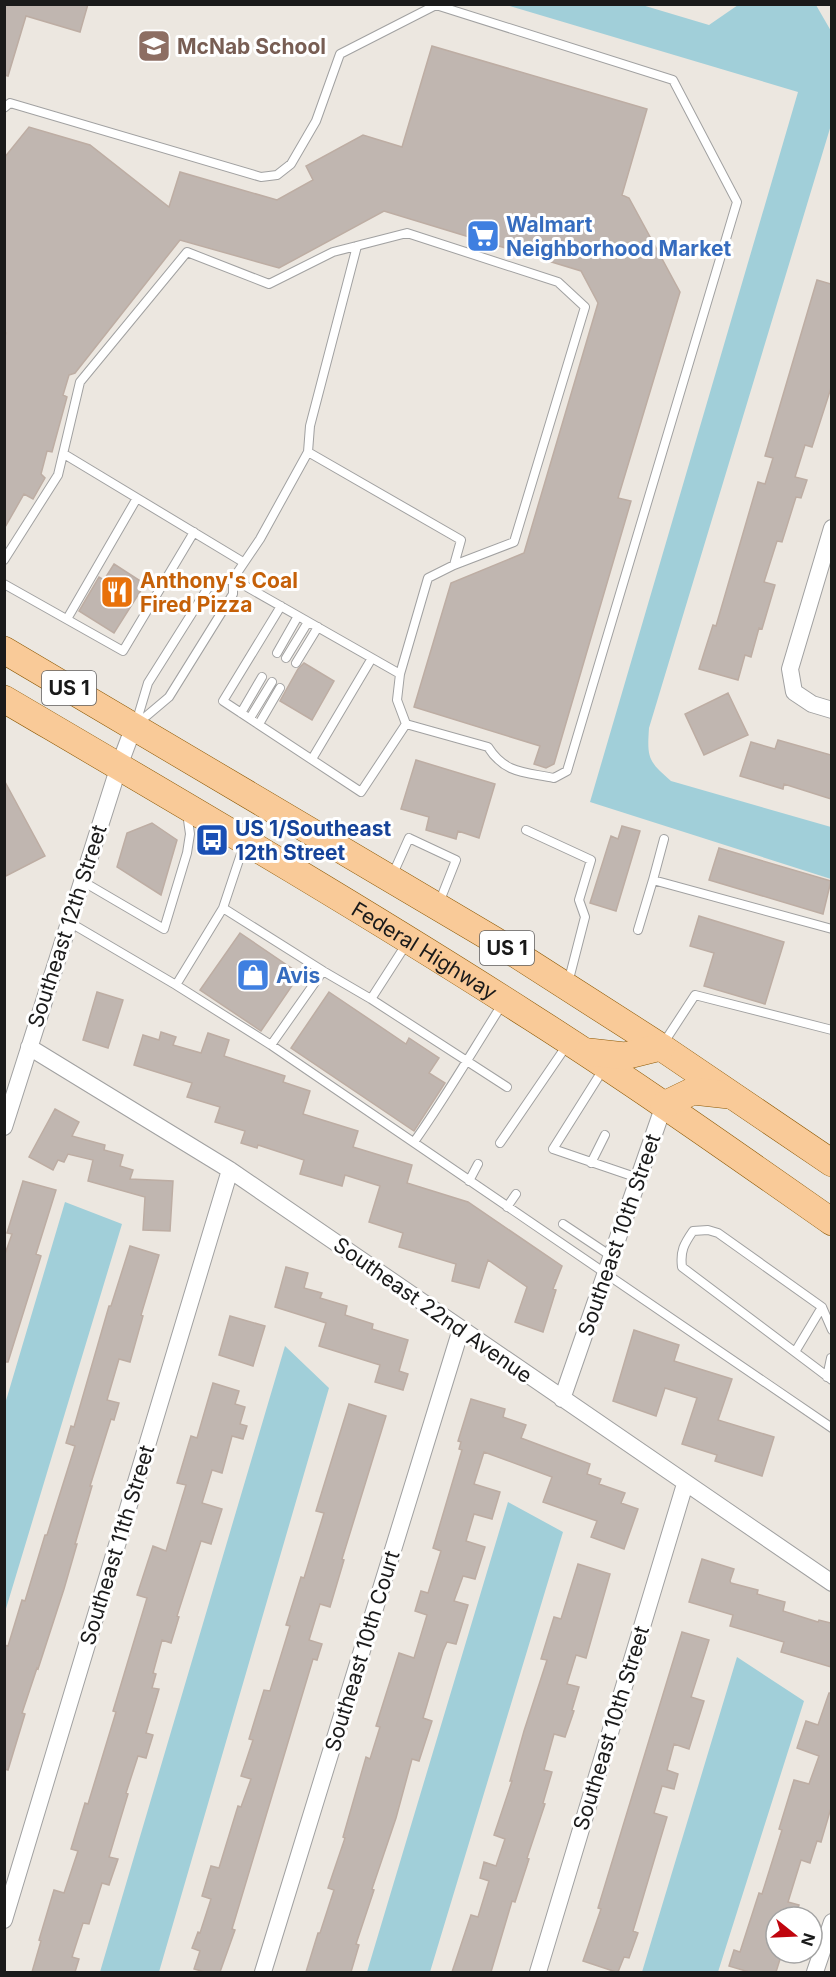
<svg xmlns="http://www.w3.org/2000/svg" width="836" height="1977" font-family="Inter,sans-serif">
  <rect width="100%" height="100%" fill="#ece7e0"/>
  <path fill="#a1cfd9" d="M506,5H642L709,25L738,5H816L831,31V125L649,728C647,758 648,761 671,781L831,827V879L590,802L798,92Z
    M65,1202L122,1224L5,1612V1404Z
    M285,1346L329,1388L159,1972H100Z
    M508,1502L563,1532L430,1972H367Z
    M737,1657L804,1701L718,1972H642Z"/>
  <path fill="#c0b6b0" stroke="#bdada3" stroke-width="1.5" d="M4,4H88L80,32L26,16L8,76L4,75Z
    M432,46L647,109L622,195L629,198L680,292L618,498L631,501L554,764L546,768L534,764L540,746L414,707L451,583L524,553L598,303L581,271L384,211L279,268L180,240L75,373L69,375L63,395L67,397L52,452L47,451L41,474L45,478L33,499L24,494L4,529V340L6,333L4,332V158L29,127L90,145L169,207L180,172L277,200L313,180L306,166L363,135L402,147Z
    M817,280L831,284V388L812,447L805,445L795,477L807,480L801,498L796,497L782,542L777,541L764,582L775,585L762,629L759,628L751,657L745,655L738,680L699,669L713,625L716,626L758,482L765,484L773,458L765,456Z
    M114,564L145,584L114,633L79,611L99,577L104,580Z
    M304,663L334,681L312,720L280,701L298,669Z
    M728,693L748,735L704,755L685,714Z
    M778,740L831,755V799L784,784L783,789L740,776L751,742L775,749Z
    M416,760L495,784L479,838L458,831L456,839L426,830L429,817L401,809Z
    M4,780L45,856L4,877Z
    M152,823L177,840L161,895L117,867L127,833Z
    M622,826L640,831L616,911L590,903L611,836L618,839Z
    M719,848L831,881L823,914L709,880Z
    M699,916L784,942L765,1004L704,986L714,953L690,946Z
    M240,933L300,974L261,1031L200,990Z
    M97,992L123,1000L108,1048L83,1040Z
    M329,992L406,1044L409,1038L439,1058L429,1073L445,1083L414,1131L291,1048Z
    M161,1032L176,1037L173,1045L201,1053L208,1033L229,1040L224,1056L285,1076L283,1082L310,1091L303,1114L358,1131L353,1147L412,1165L407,1183L468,1202L562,1266L553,1289L556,1290L543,1332L515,1322L527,1287L488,1260L479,1288L452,1281L456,1264L399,1247L403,1233L369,1222L380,1186L345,1175L342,1186L300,1174L304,1160L258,1145L257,1148L241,1143L245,1131L215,1122L220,1107L187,1097L192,1083L134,1065L143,1035L159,1040Z
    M55,1109L79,1122L72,1136L105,1145L104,1150L123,1155L120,1166L133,1170L130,1179L173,1181L170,1231L143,1230L145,1197L88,1181L93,1160L68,1154L64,1162L58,1160L53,1170L29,1157Z
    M23,1181L56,1190L36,1254L41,1256L8,1362H4V1257L12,1234L7,1233Z
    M130,1246L159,1255L141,1315L143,1316L130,1362L119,1359L107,1400L119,1403L114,1420L111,1419L90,1486H92L75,1544H77L64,1589L38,1669L37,1668L22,1713L25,1714L8,1770L4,1769V1645L8,1646L22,1600L25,1601L45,1535H47L75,1446L66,1443L71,1426L74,1427L109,1306H111Z
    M286,1267L308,1273L304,1288L322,1293L320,1298L347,1306L345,1315L373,1324L372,1329L408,1340L399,1371L408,1374L403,1390L375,1382L380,1365L319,1346L326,1323L275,1307Z
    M230,1316L265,1326L253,1366L219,1355Z
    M634,1330L679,1345L674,1361L732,1379L718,1420L774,1437L762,1476L715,1461L717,1455L682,1444L697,1398L665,1388L656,1416L613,1401Z
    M213,1383L239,1391L235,1404L245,1407L240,1424L247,1426L243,1439L232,1436L222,1473L212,1470L202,1503L222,1509L211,1544L201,1541L177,1616L179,1617L171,1643L162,1640L153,1673L156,1674L152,1688L159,1689L146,1733L153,1735L146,1758L138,1756L126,1793L128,1794L109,1857L118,1859L109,1885L102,1883L89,1924L83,1923L72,1957L79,1959L75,1972H32L41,1941L39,1940L54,1890L64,1893L78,1851L71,1849L85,1803L88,1804L116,1712L113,1711L147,1598L137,1595L153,1546L166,1551L186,1485L177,1483L191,1436L197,1438Z
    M471,1399L505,1409L503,1417L526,1425L521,1438L590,1464L587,1474L601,1479L599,1484L625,1493L621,1503L638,1509L624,1549L591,1537L597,1521L543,1502L552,1477L484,1452L474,1484L500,1492L492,1519L474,1514L466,1541L485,1547L475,1579L463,1576L454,1601L468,1605L456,1644L447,1642L443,1651L423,1718L432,1721L419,1761L412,1759L396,1818L372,1889L374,1890L356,1944L359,1945L351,1972H306L318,1933H320L334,1890L328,1888L345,1838L343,1837L366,1757L370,1759L380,1727L376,1726L399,1653L414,1658L427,1615L415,1611L421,1591L428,1593L441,1551L433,1548L462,1450L459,1449L461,1442L458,1441Z
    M349,1404L386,1416L342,1559L344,1560L330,1607L320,1604L309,1640L322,1644L317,1660L313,1659L232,1929L235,1930L220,1972H205L194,1969L200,1951L192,1948L198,1932L200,1933L211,1899L202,1896L211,1866L219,1868L238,1806L241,1807L251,1779L241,1776L253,1740L249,1739L264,1690L270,1691L290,1626L286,1625L301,1577L304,1578L324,1513L316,1511Z
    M702,1559L734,1569L730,1581L731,1583L758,1590L757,1594L785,1602L783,1611L818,1622L819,1620L831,1623V1667L781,1652L784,1642L730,1626L733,1615L689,1602Z
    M578,1564L610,1574L586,1658L576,1655L567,1684L579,1687L572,1710L574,1711L565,1737L554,1734L544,1770L552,1772L543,1803L545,1804L527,1858L529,1859L515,1902L512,1901L491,1972H452L471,1915L478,1917L489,1881L480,1878L484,1862L496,1866L505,1839L494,1835L512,1781H510L524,1731L547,1660L541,1659L554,1617L561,1619Z
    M682,1632L709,1640L691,1697L704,1701L689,1749L674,1744L667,1770L678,1774L674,1789L662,1786L654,1813L667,1817L633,1931L638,1933L629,1958L624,1957L618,1972H616L583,1961L601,1909L598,1908Z
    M829,1693H831V1808L821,1842L817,1841L810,1863L801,1860L788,1902L799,1905L795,1917H776V1953H782L776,1972H749L729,1966L734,1950L740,1952L759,1893L762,1894L782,1830L779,1829L794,1780L809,1784L819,1756L797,1748L806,1721L818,1725Z"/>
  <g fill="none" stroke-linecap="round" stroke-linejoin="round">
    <defs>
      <path id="service" d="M4,108L10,103L261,177L277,175L291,164L316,121L340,54L436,5L673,80L737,202L567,771L554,778C525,772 505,774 488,747L406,724L397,700L400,674L428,578L454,565L514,542L585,307L558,282L407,233L333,252L269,284L187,252L80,382L58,475L4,560
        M308,452L310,426L357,246
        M64,454L243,562
        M4,584L123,651L194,532
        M281,606L223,701L361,792L406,724
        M67,619L137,498
        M277,653L298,616
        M286,658L308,622
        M296,663L318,627
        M241,713L262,677
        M250,718L272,682
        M136,723L148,683L211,583L233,579L400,674
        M137,724L169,697L233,594V579L260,539L308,452L461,540L454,565
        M259,724L280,688
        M312,759L372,658
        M526,830L591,860L579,900L585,917L568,983
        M392,876L409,838L456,860L439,903
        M653,880L664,839
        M82,881L164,929L187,853L190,834L187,813
        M223,908L323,971L271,1045
        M69,922L176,985L271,1045L832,1428
        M638,930L653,880L832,929
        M323,971L371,999L507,1087
        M176,985L223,908L244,845
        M371,999L407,943
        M663,1044L695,995L832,1030
        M604,1068L553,1149L638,1178
        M414,1142C446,1097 473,1050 503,1003
        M500,1143L567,1045
        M591,1163L605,1135
        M469,1181L478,1164
        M507,1207L516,1194
        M563,1224L611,1256
        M832,1330L822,1307L718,1233L708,1230L693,1231C684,1244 680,1251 682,1267L832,1380
        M795,1352L822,1307
        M827,1377L831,1358"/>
      <path id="minor" d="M832,528L790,669L794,692L812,704L832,710
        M29,1047L230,1170L832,1583
        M4,1127L119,766L134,726
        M562,1399L664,1105
        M4,1920L230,1170
        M263,1972L461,1329
        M538,1972L685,1484
        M815,1972L832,1922"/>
      <g id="primary">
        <path d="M4,650L494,940L661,1047L832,1163"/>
        <path id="s1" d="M4,699C181,803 358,906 531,1017C633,1082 732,1152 832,1222"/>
        <path d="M589,1052L625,1056L661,1047"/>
        <path d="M664,1105L693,1091L729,1095"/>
      </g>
    </defs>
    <use href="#service" stroke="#a1a1a1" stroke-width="10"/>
    <use href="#minor" stroke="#a1a1a1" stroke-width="18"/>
    <use href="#primary" stroke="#8d5904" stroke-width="28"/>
    <use href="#service" stroke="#fff" stroke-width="8"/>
    <use href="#minor" stroke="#fff" stroke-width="16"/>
    <use href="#primary" stroke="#f9ca98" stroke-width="27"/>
  </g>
  <defs>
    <symbol id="school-square" viewBox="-11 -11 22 22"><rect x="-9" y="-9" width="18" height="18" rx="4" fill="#8d6e63" stroke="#fff"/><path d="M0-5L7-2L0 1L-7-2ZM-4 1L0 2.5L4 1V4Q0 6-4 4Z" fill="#fff"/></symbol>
    <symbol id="supermarket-square" viewBox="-11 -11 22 22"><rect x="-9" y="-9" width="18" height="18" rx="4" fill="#3f7fe0" stroke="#fff"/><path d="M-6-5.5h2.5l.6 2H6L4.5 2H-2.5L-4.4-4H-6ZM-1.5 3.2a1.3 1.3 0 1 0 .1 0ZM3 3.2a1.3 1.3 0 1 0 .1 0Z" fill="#fff"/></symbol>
    <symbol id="restaurant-square" viewBox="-11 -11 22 22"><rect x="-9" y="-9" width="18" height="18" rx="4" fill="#e8710a" stroke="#fff"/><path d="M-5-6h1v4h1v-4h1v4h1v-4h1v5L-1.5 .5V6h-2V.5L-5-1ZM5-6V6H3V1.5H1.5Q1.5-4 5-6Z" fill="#fff"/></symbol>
    <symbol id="bus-square" viewBox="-11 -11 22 22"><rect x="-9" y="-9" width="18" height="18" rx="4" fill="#1a4fb4" stroke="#fff"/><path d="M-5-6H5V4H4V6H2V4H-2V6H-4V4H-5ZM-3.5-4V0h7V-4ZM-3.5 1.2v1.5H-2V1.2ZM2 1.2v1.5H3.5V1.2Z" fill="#fff"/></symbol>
    <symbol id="shop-square" viewBox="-11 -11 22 22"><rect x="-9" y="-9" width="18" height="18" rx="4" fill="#3f7fe0" stroke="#fff"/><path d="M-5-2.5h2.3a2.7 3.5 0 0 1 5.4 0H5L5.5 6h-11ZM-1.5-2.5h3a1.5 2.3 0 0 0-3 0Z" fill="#fff"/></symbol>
  </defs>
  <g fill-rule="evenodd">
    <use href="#school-square" x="135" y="27" width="38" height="38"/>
    <use href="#supermarket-square" x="464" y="217" width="38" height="38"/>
    <use href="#restaurant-square" x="98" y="573" width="38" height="38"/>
    <use href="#bus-square" x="193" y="821" width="38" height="38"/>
    <use href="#shop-square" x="234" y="956" width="38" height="38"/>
  </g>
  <g text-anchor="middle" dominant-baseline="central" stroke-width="6" stroke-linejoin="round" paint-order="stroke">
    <g fill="#fff" stroke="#5f5f5f" stroke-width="1.5">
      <rect x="42" y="671" width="54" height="34" rx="4.5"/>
      <rect x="480" y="931" width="54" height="34" rx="4.5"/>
    </g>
    <g font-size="20" font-weight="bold" fill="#1a1a1a">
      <text x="69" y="688">US 1</text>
      <text x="507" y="948">US 1</text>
    </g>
    <g font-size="21" font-weight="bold" fill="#785e54" stroke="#fff" text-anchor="start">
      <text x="177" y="46">McNab School</text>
    </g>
    <g font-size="21" font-weight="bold" fill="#366cbe" stroke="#fff" text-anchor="start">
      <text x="506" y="224">Walmart<tspan x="506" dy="24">Neighborhood Market</tspan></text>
      <text x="276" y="975">Avis</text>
    </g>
    <g font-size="21" font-weight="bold" fill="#c56008" stroke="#fff" text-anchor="start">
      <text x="140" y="580">Anthony's Coal<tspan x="140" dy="24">Fired Pizza</tspan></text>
    </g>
    <g font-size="21" font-weight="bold" fill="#164399" stroke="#fff" text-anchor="start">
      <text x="235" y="828">US 1/Southeast<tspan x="235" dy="24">12th Street</tspan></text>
    </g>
    <g font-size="21" fill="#1a1a1a" stroke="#fff">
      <text transform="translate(67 926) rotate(-72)">Southeast 12th Street</text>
      <text stroke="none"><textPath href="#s1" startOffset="490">Federal Highway</textPath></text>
      <text transform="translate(619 1235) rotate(-71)">Southeast 10th Street</text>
      <text transform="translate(433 1310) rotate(35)">Southeast 22nd Avenue</text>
      <text transform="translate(117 1545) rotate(-73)">Southeast 11th Street</text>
      <text transform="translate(362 1651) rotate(-73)">Southeast 10th Court</text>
      <text transform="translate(611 1728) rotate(-73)">Southeast 10th Street</text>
    </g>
  </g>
  <rect width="836" height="1977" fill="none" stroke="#1a1a1a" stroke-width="12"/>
  <g transform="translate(794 1935) rotate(108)"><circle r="28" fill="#ffffff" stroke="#a3a3a3" stroke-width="1.5"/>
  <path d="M0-4.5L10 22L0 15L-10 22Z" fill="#c0050e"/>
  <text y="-9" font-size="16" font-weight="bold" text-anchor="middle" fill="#1a1a1a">N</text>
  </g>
</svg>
